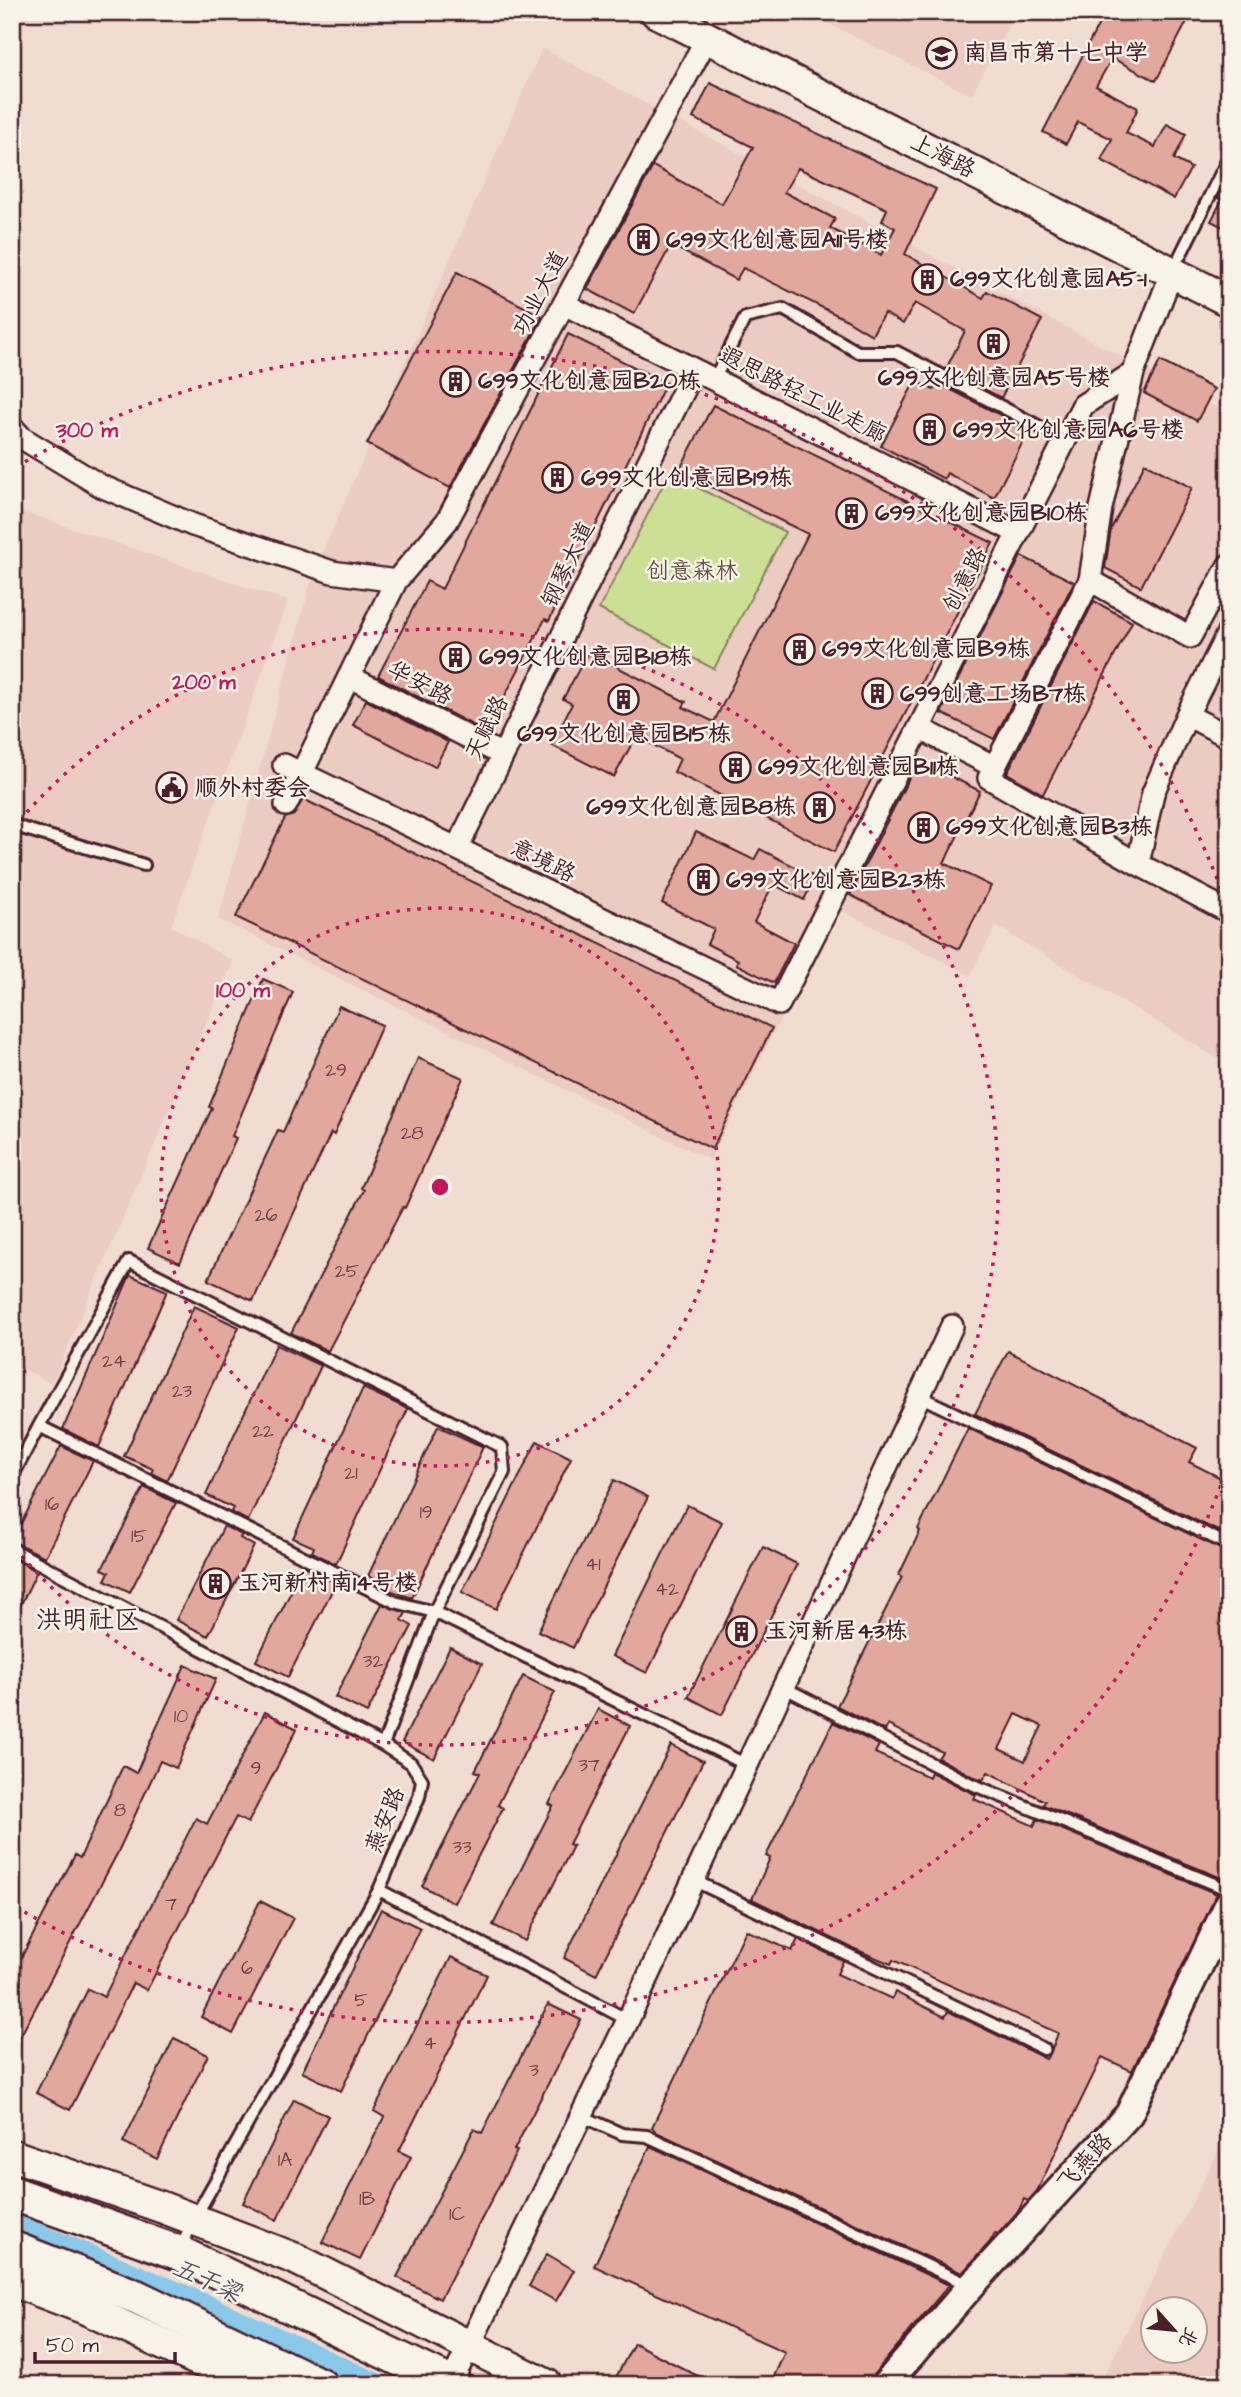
<svg xmlns="http://www.w3.org/2000/svg" width="1241" height="2397" font-family="'Architects Daughter','LXGW WenKai TC',sans-serif">
  <rect width="100%" height="100%" fill="#f1dcd2"/>
  <filter id="ink" filterUnits="userSpaceOnUse"><feTurbulence type="fractalNoise" baseFrequency=".0143" numOctaves="2"/><feDisplacementMap in="SourceGraphic" scale="14" xChannelSelector="R" yChannelSelector="G"/><feConvolveMatrix kernelMatrix="1 2 1 2 8 2 1 2 1" color-interpolation-filters="sRGB"/></filter>
  <g filter="url(#ink)">
    <path fill="#ecccc2" fill-rule="evenodd" d="M805,12H1016L971,95Z
      M542,48L1229,414V1065L996,926L970,975L836,908L710,1160L218,919L313,574Z
      M12,508L288,601L171,926L233,961L52,1384L12,1363Z
      M1229,2130V2385H1099ZM1154,2310H1196V2352H1154Z"/>
    <path fill="#cbe095" stroke="#8a8060" stroke-width="2" d="M669,473L785,532L714,669L599,609Z"/>
    <g fill="none" stroke-linecap="round" stroke-linejoin="round">
      <path stroke="#89c8e9" stroke-width="19" d="M12,2222L182,2293L382,2385"/>
    </g>
    <path fill="#e2a89d" stroke="#4a1f2b" stroke-width="2" fill-rule="evenodd" d="M1105,12H1192L1156,81L1112,58L1096,86L1138,108L1126,133L1155,147L1167,124L1186,134L1174,159L1191,168L1174,199L1101,160L1112,139L1078,122L1066,144L1043,132Z
      M710,83L936,189L905,254L983,298L987,291L1042,320L1001,398L946,369L965,331L915,303L903,324L884,313L872,335L847,320L743,268L736,280L671,245L634,314L587,289L653,166L722,204L753,147L693,118ZM798,168L887,209L882,221L895,228L881,255L830,228L835,219L784,192Z
      M1229,175V230L1211,221L1222,200L1218,198Z
      M457,272L542,316L450,488L367,444Z
      M568,334L666,383L549,621L545,619L486,732L378,676L427,581L442,589Z
      M1160,361L1214,389L1197,421L1144,393Z
      M915,381L934,390L938,383L1029,430L994,498L947,473L944,479L881,446Z
      M713,405L993,543L834,852L674,772L680,759L636,736L614,777L551,745L572,704L563,699L588,652L686,702L683,707L714,722L808,534L679,471Z
      M1145,463L1192,488L1141,587L1105,568L1111,529Z
      M1021,556L1074,582L994,739L941,713Z
      M1094,601L1132,622L1043,794L1007,773Z
      M366,700L448,742L435,767L353,725Z
      M918,760L980,791L944,863L991,886L959,949L850,895Z
      M303,799L772,1028L712,1149L236,917L285,818L294,815Z
      M696,832L754,860L760,849L815,877L804,900L773,884L754,922L794,943L774,983L736,964L738,960L707,944L714,929L662,903Z
      M263,979L293,992L232,1136L236,1138L180,1263L148,1248L212,1108L209,1107Z
      M339,1006L382,1025L334,1135L331,1133L253,1301L208,1280L278,1130L283,1132Z
      M418,1058L463,1078L405,1208L403,1207L328,1351L291,1333L364,1190L361,1188Z
      M130,1275L167,1291L99,1447L63,1429Z
      M194,1306L239,1327L167,1481L151,1473L153,1469L124,1456Z
      M276,1345L321,1366L248,1521L231,1512L233,1508L206,1495Z
      M1008,1351L1197,1448L1189,1462L1229,1482V1513L1220,1532L975,1414Z
      M363,1388L408,1409L336,1564L312,1552L314,1547L293,1538Z
      M438,1426L483,1447L412,1598L389,1590L391,1587L368,1576Z
      M968,1428L1229,1553V1868L1224,1879L1043,1805L1045,1801L988,1772L983,1780L972,1776L938,1758L942,1752L888,1725L885,1731L837,1706L902,1577L899,1575L920,1531L918,1529ZM1016,1714L1042,1726L1025,1761L999,1749Z
      M537,1441L571,1458L496,1609L462,1592Z
      M61,1446L93,1461L45,1557L12,1541Z
      M614,1480L648,1497L573,1648L538,1631Z
      M144,1487L176,1503L130,1592L105,1580L109,1572L102,1569Z
      M687,1505L722,1522L647,1673L612,1656Z
      M224,1526L242,1535L240,1538L254,1546L208,1636L176,1620Z
      M763,1547L797,1564L722,1715L688,1697Z
      M12,1558L37,1571L12,1623Z
      M304,1566L336,1583L288,1677L256,1661Z
      M382,1604L406,1613L402,1620L412,1626L367,1713L335,1697Z
      M450,1647L482,1664L434,1759L402,1742Z
      M185,1665L216,1679L176,1768L160,1761L117,1854L12,2052V1975L75,1855L80,1858L123,1766L136,1773Z
      M523,1676L555,1692L498,1805L503,1808L454,1903L422,1886L480,1773L475,1771Z
      M598,1709L630,1726L569,1844L573,1846L525,1941L493,1925L553,1806L549,1804Z
      M265,1712L297,1729L248,1823L236,1817L147,1990L133,1983L70,2110L36,2093L88,1989L104,1997L196,1818L207,1824Z
      M833,1722L879,1745L875,1753L929,1777L931,1772L976,1795L974,1799L1034,1826L1037,1819L1217,1894L1132,2071L1102,2057L1037,2191L1028,2201L1024,2199L1019,2210L998,2234L995,2233L990,2242L962,2273L656,2132L652,2127L746,1930L792,1951L798,1939L843,1961L837,1974L892,1999L895,1992L945,2017L948,2011L1046,2059L1051,2052L1058,2033L893,1960L891,1964L850,1947L752,1899L770,1858L766,1856Z
      M671,1745L703,1761L596,1975L564,1958Z
      M260,1901L293,1918L233,2034L201,2017Z
      M381,1909L420,1928L341,2091L302,2072Z
      M451,1957L487,1975L399,2151L411,2157L360,2260L322,2242L384,2117L374,2111Z
      M548,2004L581,2020L514,2150L517,2151L440,2299L397,2277L474,2129L482,2133Z
      M174,2038L208,2055L157,2159L123,2142Z
      M294,2099L328,2116L277,2220L243,2203Z
      M650,2146L949,2285L873,2375L870,2385H826L815,2379L812,2385H770L785,2352L594,2266Z
      M547,2254L574,2270L556,2301L529,2286Z
      M634,2343L715,2385H626L615,2379Z"/>
    <g fill="none" stroke-linecap="round" stroke-linejoin="round">
      <defs>
        <path id="service" d="M1180,256L1229,157
          M714,380L745,318L783,309L858,352H897L1065,440
          M12,825L144,865
          M919,1396L1229,1545
          M39,1426L129,1261L502,1447L504,1472L434,1612L383,1745
          M12,1477L39,1426L395,1602L434,1612L747,1765
          M12,1549L383,1745L411,1763L422,1780L419,1797L379,1890L194,2219L180,2250
          M783,1687L969,1783L1229,1890
          M693,1880L1044,2049
          M379,1890L628,2020
          M582,2116L622,2134L647,2136L971,2286"/>
        <path id="minor" d="M564,304L1018,533
          M1133,373L1101,508L1090,580L989,778L1138,864L1229,912
          M12,427L22,438L101,486L193,525L332,572L396,581
          M1090,580L1190,637L1229,565
          M350,677L503,755
          M1187,715L1229,737
          M919,728L995,767
          M284,765L779,1004L1083,405L1133,373L1172,272
          M286,805L396,581L447,521L707,38
          M457,848L694,370
          M1138,864L1153,793L1187,715L1229,631
          M451,2383L628,2020L952,1326"/>
        <path id="tertiary" d="M885,2385L971,2286L1129,2114L1229,1903"/>
        <path id="secondary" d="M656,12L1229,301
          M12,2155L164,2208L296,2259L547,2385
          M12,2281L86,2309L252,2385"/>
        <path id="primary" d="M12,2193L179,2253L454,2385
          M12,2248L137,2297L320,2385"/>
      </defs>
      <use href="#service" stroke="#4a1f2b" stroke-width="16"/>
      <use href="#minor" stroke="#4a1f2b" stroke-width="26"/>
      <use href="#tertiary" stroke="#4a1f2b" stroke-width="32"/>
      <use href="#secondary" stroke="#4a1f2b" stroke-width="35"/>
      <use href="#primary" stroke="#4a1f2b" stroke-width="38"/>
      <use href="#service" stroke="#f7f3e8" stroke-width="10"/>
      <use href="#minor" stroke="#f7f3e8" stroke-width="21"/>
      <use href="#tertiary" stroke="#f7f3e8" stroke-width="26"/>
      <use href="#secondary" stroke="#f7f3e8" stroke-width="30"/>
      <use href="#primary" stroke="#f7f3e8" stroke-width="33"/>
    </g>
  </g>
  <g fill="none" stroke="#c2185b" stroke-width="3.5" stroke-dasharray="3.5 7">
    <circle cx="440" cy="1187" r="279"/>
    <path d="M13 828A558 558 0 1 1 13 1546"/>
    <path d="M1228 1466A836 836 0 0 1 16 1907M16 467A836 836 0 0 1 1228 908"/>
  </g>
  <defs>
    <symbol id="school-ring" viewBox="-11 -11 22 22"><circle r="9.5" fill="#f7f3e8" stroke="#4a1f2b" stroke-width="1.5"/><path d="M0-5L7-2L0 1L-7-2ZM-4 1L0 2.5L4 1V4Q0 6-4 4Z" fill="#4a1f2b"/></symbol>
    <symbol id="building-ring" viewBox="-11 -11 22 22"><circle r="9.5" fill="#f7f3e8" stroke="#4a1f2b" stroke-width="1.5"/><path d="M-4-6H4V6H1V3H-1V6H-4ZM-2.5-4.3h1.7v1.8h-1.7ZM.8-4.3h1.7v1.8H.8ZM-2.5-1h1.7V.8h-1.7ZM.8-1h1.7V.8H.8Z" fill="#4a1f2b"/></symbol>
    <symbol id="civic-ring" viewBox="-11 -11 22 22"><circle r="9.5" fill="#f7f3e8" stroke="#4a1f2b" stroke-width="1.5"/><path d="M-.6-6.5H3V-4.5H.6V-3L4-1V1h2V6H-6V1h2V-1L-.6-3ZM-1.2 2.5V6h2.4V2.5Z" fill="#4a1f2b"/></symbol>
  </defs>
  <g fill-rule="evenodd">
    <use href="#school-ring" x="924" y="36" width="35" height="35"/>
    <use href="#building-ring" x="626" y="222" width="35" height="35"/>
    <use href="#building-ring" x="910" y="262" width="35" height="35"/>
    <use href="#building-ring" x="976" y="326" width="35" height="35"/>
    <use href="#building-ring" x="438" y="364" width="35" height="35"/>
    <use href="#building-ring" x="912" y="412" width="35" height="35"/>
    <use href="#building-ring" x="540" y="460" width="35" height="35"/>
    <use href="#building-ring" x="834" y="496" width="35" height="35"/>
    <use href="#building-ring" x="782" y="632" width="35" height="35"/>
    <use href="#building-ring" x="438" y="640" width="35" height="35"/>
    <use href="#building-ring" x="860" y="676" width="35" height="35"/>
    <use href="#building-ring" x="606" y="682" width="35" height="35"/>
    <use href="#building-ring" x="718" y="750" width="35" height="35"/>
    <use href="#civic-ring" x="154" y="770" width="35" height="35"/>
    <use href="#building-ring" x="802" y="790" width="35" height="35"/>
    <use href="#building-ring" x="906" y="810" width="35" height="35"/>
    <use href="#building-ring" x="686" y="862" width="35" height="35"/>
    <use href="#building-ring" x="198" y="1566" width="35" height="35"/>
    <use href="#building-ring" x="724" y="1614" width="35" height="35"/>
  </g>
  <g text-anchor="middle" dominant-baseline="central" stroke-width="5" stroke-linejoin="round" paint-order="stroke">
    <g font-size="19" fill="#704148">
      <text x="336" y="1070">29</text>
      <text x="412" y="1133">28</text>
      <text x="266" y="1215">26</text>
      <text x="347" y="1271">25</text>
      <text x="114" y="1361">24</text>
      <text x="182" y="1391">23</text>
      <text x="263" y="1431">22</text>
      <text x="351" y="1473">21</text>
      <text x="52" y="1504">16</text>
      <text x="426" y="1512">19</text>
      <text x="139" y="1536">15</text>
      <text x="593" y="1564">41</text>
      <text x="667" y="1589">42</text>
      <text x="373" y="1661">32</text>
      <text x="181" y="1716">10</text>
      <text x="589" y="1765">37</text>
      <text x="256" y="1768">9</text>
      <text x="120" y="1810">8</text>
      <text x="462" y="1847">33</text>
      <text x="171" y="1904">7</text>
      <text x="247" y="1968">6</text>
      <text x="361" y="2000">5</text>
      <text x="430" y="2043">4</text>
      <text x="534" y="2070">3</text>
      <text x="285" y="2160">1A</text>
      <text x="367" y="2199">1B</text>
      <text x="457" y="2214">1C</text>
    </g>
    <g font-size="23" font-weight="bold" fill="#4a1f2b" stroke="#f7f3e8" text-anchor="start">
      <text x="964" y="53">南昌市第十七中学</text>
      <text x="666" y="240">699文化创意园A11号楼</text>
      <text x="950" y="279">699文化创意园A5-1</text>
      <text x="994" y="378" text-anchor="middle">699文化创意园A5号楼</text>
      <text x="478" y="381">699文化创意园B20栋</text>
      <text x="953" y="430">699文化创意园A6号楼</text>
      <text x="581" y="478">699文化创意园B19栋</text>
      <text x="875" y="513">699文化创意园B10栋</text>
      <text x="822" y="649">699文化创意园B9栋</text>
      <text x="479" y="657">699文化创意园B18栋</text>
      <text x="900" y="694">699创意工场B7栋</text>
      <text x="624" y="734" text-anchor="middle">699文化创意园B15栋</text>
      <text x="758" y="767">699文化创意园B11栋</text>
      <text x="195" y="788">顺外村委会</text>
      <text x="796" y="807" text-anchor="end">699文化创意园B8栋</text>
      <text x="946" y="827">699文化创意园B3栋</text>
      <text x="726" y="880">699文化创意园B23栋</text>
      <text x="238" y="1583">玉河新村南14号楼</text>
      <text x="765" y="1631">玉河新居43栋</text>
    </g>
    <g font-size="23" fill="#4a1f2b" stroke="#f7f3e8">
      <text transform="translate(943 156) rotate(27)">上海路</text>
      <text transform="translate(540 293) rotate(-62)">功业大道</text>
      <text transform="translate(803 395) rotate(27)">遐思路轻工业走廊</text>
      <text transform="translate(568 564) rotate(-64)">钢琴大道</text>
      <text transform="translate(965 580) rotate(-63)">创意路</text>
      <text transform="translate(420 683) rotate(27)">华安路</text>
      <text transform="translate(487 728) rotate(-64)">天赋路</text>
      <text transform="translate(543 861) rotate(26)">意境路</text>
      <text transform="translate(385 1820) rotate(-68)">燕安路</text>
      <text transform="translate(1085 2162) rotate(-48)">飞燕路</text>
    </g>
    <g font-size="23" fill="#6a4f46" stroke="#f7f3e8">
      <text x="692" y="571">创意森林</text>
    </g>
    <g font-size="24" font-style="italic" fill="#5d5264" stroke="#f7f3e8">
      <text transform="translate(207 2281) rotate(24)">五干梁</text>
    </g>
    <g font-size="26" fill="#4a1f2b" stroke="#f7f3e8">
      <text x="88" y="1620">洪明社区</text>
    </g>
  </g>
  <circle cx="440" cy="1187" r="10" fill="#c2185b" stroke="#f7f3e8" stroke-width="3.5"/>
  <g font-size="21" text-anchor="middle" font-weight="bold" fill="#c2185b" stroke="#f7f3e8" stroke-width="5" stroke-linejoin="round" paint-order="stroke">
    <text x="87" y="437">300 m</text>
    <text x="204" y="689">200 m</text>
    <text x="243" y="997">100 m</text>
  </g>
  <rect width="1241" height="2397" fill="none" stroke="#f7f3e8" stroke-width="42"/>
  <rect x="21" y="21" width="1199" height="2355" fill="none" stroke="#4a1f2b" stroke-width="2.5" filter="url(#ink)"/>
  <g transform="translate(1174 2330) rotate(117)"><circle r="33" fill="#f7f3e8" stroke="#b29e9c" stroke-width="2"/>
  <path d="M0-5L12 26L0 18L-12 26Z" fill="#4a1f2b"/>
  <text y="-10" font-size="19" font-weight="bold" text-anchor="middle" fill="#4a1f2b">北</text>
  </g>
  <path d="M35 2352v10h140v-10" fill="none" stroke="#4a1f2b" stroke-width="3.5"/>
  <text x="46" y="2352" font-size="21" fill="#4a1f2b" stroke="#f7f3e8" stroke-width="5" paint-order="stroke">50 m</text>
</svg>
